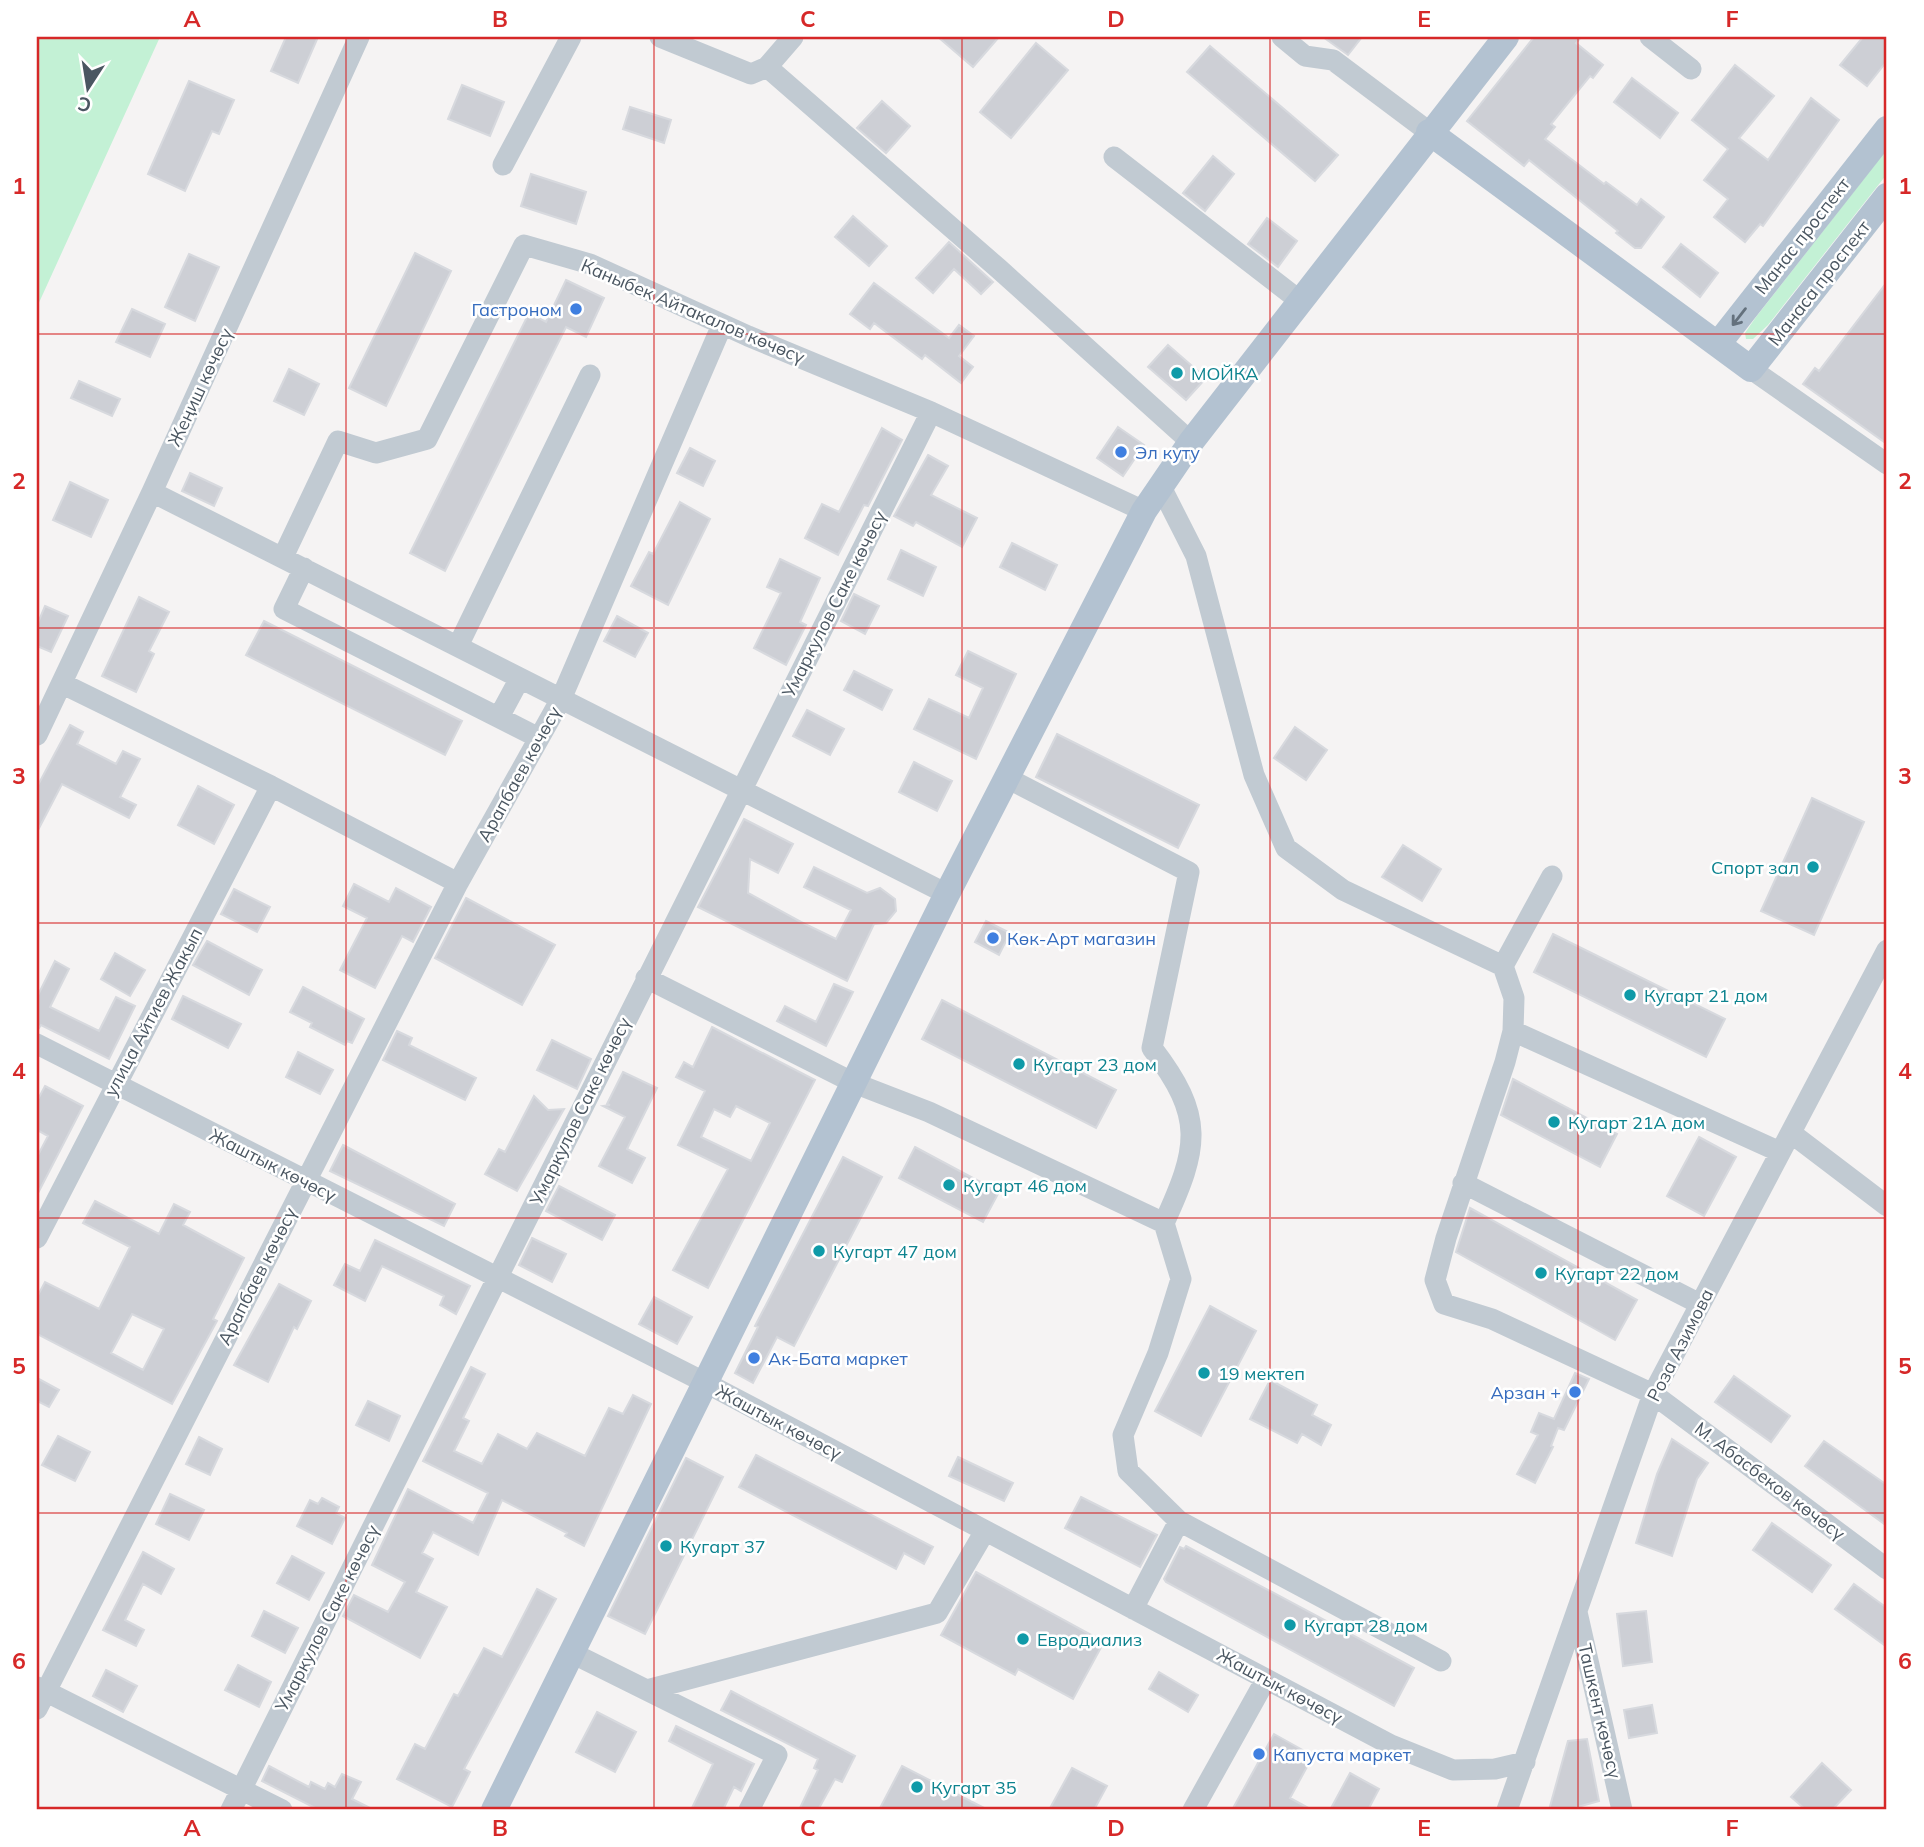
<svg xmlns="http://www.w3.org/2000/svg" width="1924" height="1847" font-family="Mulish,sans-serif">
  <rect width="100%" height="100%" fill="#f5f3f3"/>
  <path fill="#c3f1d5" d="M37,37H160L37,307Z
    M1887,149V174L1768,325L1753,339H1746L1745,333L1756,317Z"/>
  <path fill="#cdcfd5" stroke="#d7d9de" stroke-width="2" fill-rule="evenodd" d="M286,37H318L298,83L271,71Z
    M938,37H999L973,67Z
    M1323,37H1362L1348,55Z
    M1534,37H1581L1576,43L1603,65L1593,78L1590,76L1551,124L1555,127L1545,139L1604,184L1606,182L1637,205L1641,199L1664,217L1641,248H1635L1616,233L1618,231L1529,160L1524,166L1467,121Z
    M1863,37H1887V61L1867,86L1840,65Z
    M1036,43L1068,70L1011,138L980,112Z
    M1210,46L1338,155L1315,181L1187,72Z
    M1735,65L1774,96L1739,138L1768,160L1811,98L1839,120L1763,226L1760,224L1745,242L1714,217L1728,199L1704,180L1728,149L1692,120Z
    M1632,78L1678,113L1660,138L1614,102Z
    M189,81L234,100L219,134L212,131L185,191L148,174Z
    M462,85L504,102L490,136L448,119Z
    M882,101L910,126L886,153L857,128Z
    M630,107L671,120L664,143L623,129Z
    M1213,156L1234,174L1205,211L1183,193Z
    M531,174L586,192L576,224L521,206Z
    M853,216L887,246L869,266L835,237Z
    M1267,218L1297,241L1278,267L1248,244Z
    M949,242L993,282L981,294L954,269L933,293L916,278Z
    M1681,244L1718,273L1700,297L1663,267Z
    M415,253L451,271L386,406L349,388Z
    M189,254L219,267L195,321L165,307Z
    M566,280L604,298L586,337L566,327L445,571L410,553L529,313L546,322Z
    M1887,282V444L1803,384L1815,368L1819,371Z
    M874,283L949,338L959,325L974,336L959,356L973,367L961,383L925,355L922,359L874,323L870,329L850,314Z
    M132,309L165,324L150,357L116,342Z
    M1168,345L1206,378L1186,400L1148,367Z
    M289,369L319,384L304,415L274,401Z
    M79,381L120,399L112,416L71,398Z
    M1118,427L1144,445L1123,476L1097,458Z
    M882,428L902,440L868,506L864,505L838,555L805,538L822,504L839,512Z
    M690,448L715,461L703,486L677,473Z
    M928,455L948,466L931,495L977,518L962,547L916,522L913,526L894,516Z
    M190,473L222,488L214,506L182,491Z
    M70,482L108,500L91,537L53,520Z
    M680,502L710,519L668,605L631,586L649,552L653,554Z
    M1012,543L1057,565L1045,590L1000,567Z
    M901,550L936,567L923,596L888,579Z
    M780,559L820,578L800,622L806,625L786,665L754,648L781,593L767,587Z
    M854,594L879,606L865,634L841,621Z
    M139,597L169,612L149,651L154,654L136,692L102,676Z
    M45,606L68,616L51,652L37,646V625Z
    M617,616L648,633L635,657L604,641Z
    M264,621L462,721L445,755L246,655Z
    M968,651L1016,674L976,759L914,729L929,699L969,718L983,688L956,675Z
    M854,671L892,690L882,710L844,690Z
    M807,710L844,729L830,755L793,736Z
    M70,725L83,732L77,744L116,764L123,751L140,759L120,797L136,805L129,818L62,784L37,832V787Z
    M1295,727L1327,750L1306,780L1274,758Z
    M1057,734L1199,805L1178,848L1036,777Z
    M914,762L952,781L937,811L899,792Z
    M198,786L234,805L214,844L178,825Z
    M1812,798L1864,822L1814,935L1761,911Z
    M744,819L793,844L778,873L750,859L748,893L801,922L836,939L851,910L804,887L814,867L867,893L880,888L895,899L896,911L886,923L874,924L847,981L698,907Z
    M1403,845L1441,869L1422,901L1382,877Z
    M354,884L389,902L396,888L431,907L413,942L402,936L375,988L340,970L367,918L343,906Z
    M234,889L270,907L257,932L221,914Z
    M466,898L555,945L522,1005L435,958Z
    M986,921L1010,933L999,955L975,942Z
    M1553,934L1725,1019L1706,1057L1534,972Z
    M207,941L262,970L249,995L193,965Z
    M115,953L145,970L130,996L101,979Z
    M55,961L69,969L50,1007L99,1031L116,997L135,1006L109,1059L41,1025L37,1031V997Z
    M834,984L853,992L826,1046L777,1021L785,1006L816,1022Z
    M303,987L364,1019L352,1043L347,1041L345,1045L310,1027L312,1023L290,1012Z
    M183,996L241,1024L228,1048L172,1019Z
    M942,1000L1116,1090L1096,1128L922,1039Z
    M712,1027L815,1080L708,1288L673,1270L728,1169L678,1145L705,1091L676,1077L684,1062L693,1067ZM736,1106L770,1123L751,1161L701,1137L714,1109L730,1117Z
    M397,1031L412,1038L409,1045L476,1078L465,1100L383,1060Z
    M552,1040L591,1059L577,1089L537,1070Z
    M298,1052L333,1070L320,1094L286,1077Z
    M623,1072L657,1088L627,1149L645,1158L632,1183L599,1166L625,1117L603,1106L610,1105L607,1104Z
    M1513,1079L1617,1134L1600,1167L1501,1115Z
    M45,1086L83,1106L37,1195V1157L48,1136L37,1130V1101Z
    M534,1096L548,1110L564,1109L517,1191L485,1174L499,1149L505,1152Z
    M1699,1137L1736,1157L1704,1216L1667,1196Z
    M343,1145L455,1204L444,1226L330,1171Z
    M915,1147L999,1192L983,1222L899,1178Z
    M843,1157L882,1177L794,1346L777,1337L753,1383L735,1373L758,1327L755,1326Z
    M559,1186L615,1215L602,1240L546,1211Z
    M95,1201L159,1234L174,1204L190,1212L183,1225L244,1258L213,1319L217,1321L172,1404L37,1334V1297L45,1282L99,1309L130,1247L83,1223ZM132,1314L164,1329L143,1370L111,1353Z
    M1470,1208L1637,1300L1615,1340L1456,1252Z
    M532,1238L566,1254L552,1282L519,1265Z
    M375,1240L470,1286L456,1314L440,1305L444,1296L382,1266L365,1301L334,1285L345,1264L360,1271Z
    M279,1284L311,1301L297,1329L294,1327L268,1382L234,1365Z
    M654,1297L692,1317L677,1344L639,1324Z
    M1210,1306L1256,1331L1201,1436L1155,1411Z
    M471,1367L485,1374L463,1418L469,1421L454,1451L482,1464L498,1434L527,1449L537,1433L585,1456L609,1408L623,1414L633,1395L651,1404L584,1546L565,1536L567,1533L502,1500L478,1555L433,1532L422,1553L433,1559L416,1592L447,1607L420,1658L343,1616L354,1595L388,1612L405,1582L372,1565L408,1489L473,1523L488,1493L423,1461Z
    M1575,1373L1589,1379L1564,1430L1558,1428L1551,1446L1553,1447L1535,1483L1517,1474L1538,1435L1531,1432L1539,1413L1554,1419Z
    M1734,1376L1790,1416L1771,1442L1715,1402Z
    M37,1378L59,1390L49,1407L37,1401Z
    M1270,1380L1317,1405L1312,1415L1331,1425L1321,1445L1302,1434L1297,1443L1250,1419Z
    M368,1401L400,1416L389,1441L356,1425Z
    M58,1436L90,1452L75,1481L42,1465Z
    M199,1437L222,1449L210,1475L186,1464Z
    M1672,1439L1708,1463L1697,1479L1672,1556L1636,1543L1657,1474Z
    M1824,1441L1887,1485V1526L1805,1466Z
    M756,1455L933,1547L924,1564L904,1553L896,1569L739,1487Z
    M958,1457L1013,1483L1004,1501L949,1476Z
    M686,1458L723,1477L645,1634L608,1616Z
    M170,1494L204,1510L189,1540L156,1524Z
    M1081,1497L1157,1535L1140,1567L1065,1528Z
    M322,1498L339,1507L336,1513L345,1518L332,1544L297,1526L310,1500L318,1504Z
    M1772,1523L1831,1565L1812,1592L1753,1550Z
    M1186,1546L1414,1668L1394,1706L1166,1582L1164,1579L1180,1547L1184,1549Z
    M143,1552L174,1569L161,1594L143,1584L125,1620L144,1630L136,1646L103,1630Z
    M292,1556L324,1573L309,1600L277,1583Z
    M976,1572L1104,1642L1073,1699L1018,1669L1015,1675L941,1635Z
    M1854,1584L1887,1608V1647L1835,1609Z
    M537,1589L556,1599L464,1769L470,1772L452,1807L397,1779L415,1744L425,1749L454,1694L458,1696L484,1648L502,1657Z
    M264,1611L298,1628L285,1653L252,1636Z
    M1646,1611L1652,1662L1623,1666L1617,1614Z
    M238,1665L271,1682L259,1707L225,1690Z
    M106,1670L137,1686L123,1712L93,1696Z
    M1159,1672L1198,1695L1188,1712L1149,1689Z
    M731,1691L855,1756L842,1782L835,1779L818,1810H799L818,1770L814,1768L818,1759L721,1710Z
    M1652,1705L1657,1733L1629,1738L1624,1710Z
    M597,1712L636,1732L615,1772L576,1752Z
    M676,1726L754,1764L741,1791L734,1787L723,1810H691L713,1764L669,1741Z
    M1274,1734L1313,1756L1290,1798L1312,1810H1232Z
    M1587,1739L1599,1801L1567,1810H1549L1568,1741Z
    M1822,1763L1851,1790L1832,1810H1806L1791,1797Z
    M269,1766L309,1787L311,1782L325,1789L328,1783L335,1787L342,1774L361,1782L352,1799L374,1810H319L262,1781Z
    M902,1766L988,1810H879Z
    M1072,1768L1107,1786L1094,1810H1049Z
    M1350,1773L1379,1789L1368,1810H1330Z"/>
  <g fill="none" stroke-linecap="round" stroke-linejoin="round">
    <path stroke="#c1cad2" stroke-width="21" d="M660,37L751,74L767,67L999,269L1191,442
      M1282,37L1305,56L1333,60L1429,132
      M1650,37L1691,69
      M767,67L793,37
      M1114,157L1300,301
      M503,165L571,37
      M1751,369L1887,464
      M1161,487L1196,556L1254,775L1286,848L1343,890L1503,966L1514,998L1513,1031L1505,1062L1446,1238L1435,1280L1444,1304L1492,1319L1653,1394L1887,1569
      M152,492L947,894
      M283,557L338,441L376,453L427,439L524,245L590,264L748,336L931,412L1144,511
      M304,568L284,609L539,738
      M458,646L590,375
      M63,684L271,786L458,883
      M499,717L520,678
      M37,735L152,492L359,37
      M1503,966L1552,876
      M646,978L854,1083L929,1112L1164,1223C1199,1147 1205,1117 1152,1048L1189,872L1007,778
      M1513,1031L1780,1152
      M37,1044L704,1382L1391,1745L1453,1770L1495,1769L1525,1762
      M1791,1133L1887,1206
      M1463,1183L1700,1304
      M1164,1223L1181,1279L1158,1353L1123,1435L1128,1471L1179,1521
      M37,1238L271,786
      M1133,1609L1179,1521L1441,1661
      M1577,1612L1622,1810
      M570,1652L777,1755L749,1810
      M37,1687L282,1810
      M647,1690L937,1613L985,1531
      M37,1709L458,883L561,699L722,325
      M231,1810L931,412
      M1193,1810L1266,1679
      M1507,1810L1653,1394L1887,950"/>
    <path stroke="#b3c2d1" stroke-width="26" d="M1429,132L1751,369L1887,196
      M1718,344L1887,129
      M494,1810L947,894L1144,511L1191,442L1506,37"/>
  </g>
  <defs><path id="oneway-shaft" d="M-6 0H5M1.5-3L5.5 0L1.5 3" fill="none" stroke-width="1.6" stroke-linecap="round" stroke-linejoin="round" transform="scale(1.75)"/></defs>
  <use stroke="#64717d" href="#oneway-shaft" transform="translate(1739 317) rotate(128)"/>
  <path fill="none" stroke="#d62828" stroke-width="2" stroke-opacity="0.55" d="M346,37V1810M654,37V1810M962,37V1810M1270,37V1810M1578,37V1810M37,334H1887M37,628H1887M37,923H1887M37,1218H1887M37,1513H1887"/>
  <g fill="#3f7fe0" stroke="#fff" stroke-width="2.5">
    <circle cx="576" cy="309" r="7"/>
    <circle cx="1121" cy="452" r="7"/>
    <circle cx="993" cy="938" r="7"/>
    <circle cx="754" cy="1358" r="7"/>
    <circle cx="1575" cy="1392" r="7"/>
    <circle cx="1259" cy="1754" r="7"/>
  </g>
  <g fill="#0f9aa8" stroke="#fff" stroke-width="2.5">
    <circle cx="1177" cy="373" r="7"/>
    <circle cx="1813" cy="867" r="7"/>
    <circle cx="1630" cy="995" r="7"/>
    <circle cx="1019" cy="1064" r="7"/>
    <circle cx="1554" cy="1122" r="7"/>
    <circle cx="949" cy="1185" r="7"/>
    <circle cx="819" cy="1251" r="7"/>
    <circle cx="1541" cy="1273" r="7"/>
    <circle cx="1204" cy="1373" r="7"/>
    <circle cx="666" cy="1546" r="7"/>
    <circle cx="1290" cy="1625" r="7"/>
    <circle cx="1023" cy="1639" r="7"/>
    <circle cx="917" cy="1787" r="7"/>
  </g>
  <g text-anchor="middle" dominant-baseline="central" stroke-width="5" stroke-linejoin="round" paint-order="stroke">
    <g font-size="18" fill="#4a5661" stroke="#fff">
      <text transform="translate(1802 236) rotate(-52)">Манас проспект</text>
      <text transform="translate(1819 283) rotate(-52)">Манаса проспект</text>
      <text transform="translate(693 311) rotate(23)">Каныбек Айтакалов көчөсү</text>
      <text transform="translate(200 387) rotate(-65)">Жеңиш көчөсү</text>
      <text transform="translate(834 604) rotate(-63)">Умаркулов Саке көчөсү</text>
      <text transform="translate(519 774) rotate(-61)">Арапбаев көчөсү</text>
      <text transform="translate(153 1012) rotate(-62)">улица Айтиев Жакып</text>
      <text transform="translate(580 1111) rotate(-64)">Умаркулов Саке көчөсү</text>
      <text transform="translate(273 1165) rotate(27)">Жаштык көчөсү</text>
      <text transform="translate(257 1276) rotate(-63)">Арапбаев көчөсү</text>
      <text transform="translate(1680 1345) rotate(-63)">Роза Азимова</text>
      <text transform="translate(779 1422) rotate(28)">Жаштык көчөсү</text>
      <text transform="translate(1770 1481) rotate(37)">М. Абасбеков көчөсү</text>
      <text transform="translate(327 1618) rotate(-63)">Умаркулов Саке көчөсү</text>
      <text transform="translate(1280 1686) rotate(28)">Жаштык көчөсү</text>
      <text transform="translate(1600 1711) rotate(77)">Ташкент көчөсү</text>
    </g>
    <g font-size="18" fill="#366cbe" stroke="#fff" text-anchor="start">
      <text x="562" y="309" text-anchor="end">Гастроном</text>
      <text x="1135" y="452">Эл куту</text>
      <text x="1007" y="938">Көк-Арт магазин</text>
      <text x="768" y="1358">Ак-Бата маркет</text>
      <text x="1561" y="1392" text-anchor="end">Арзан +</text>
      <text x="1273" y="1754">Капуста маркет</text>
    </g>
    <g font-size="18" fill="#0d838f" stroke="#fff" text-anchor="start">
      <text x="1191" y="373">МОЙКА</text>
      <text x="1799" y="867" text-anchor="end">Спорт зал</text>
      <text x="1644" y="995">Кугарт 21 дом</text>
      <text x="1033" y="1064">Кугарт 23 дом</text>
      <text x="1568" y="1122">Кугарт 21А дом</text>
      <text x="963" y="1185">Кугарт 46 дом</text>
      <text x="833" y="1251">Кугарт 47 дом</text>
      <text x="1555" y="1273">Кугарт 22 дом</text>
      <text x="1218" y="1373">19 мектеп</text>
      <text x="680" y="1546">Кугарт 37</text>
      <text x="1304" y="1625">Кугарт 28 дом</text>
      <text x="1037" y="1639">Евродиализ</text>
      <text x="931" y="1787">Кугарт 35</text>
    </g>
  </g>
  <rect width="1924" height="1847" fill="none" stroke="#ffffff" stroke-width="77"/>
  <g transform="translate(88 88) rotate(192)" stroke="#ffffff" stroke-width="5" paint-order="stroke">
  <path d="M0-5L12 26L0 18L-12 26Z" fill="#4a5661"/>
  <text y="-10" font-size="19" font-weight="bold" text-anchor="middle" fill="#4a5661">С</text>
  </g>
  <rect x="38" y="38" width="1847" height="1770" fill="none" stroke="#d62828" stroke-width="2.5"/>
  <g font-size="23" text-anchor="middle" font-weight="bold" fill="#d62828">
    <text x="192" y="27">A</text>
    <text x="500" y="27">B</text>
    <text x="808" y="27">C</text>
    <text x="1116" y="27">D</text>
    <text x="1424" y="27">E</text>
    <text x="1732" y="27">F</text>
    <text x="19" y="194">1</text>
    <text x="1905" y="194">1</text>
    <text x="19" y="489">2</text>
    <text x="1905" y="489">2</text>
    <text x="19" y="784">3</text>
    <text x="1905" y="784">3</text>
    <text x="19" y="1079">4</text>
    <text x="1905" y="1079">4</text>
    <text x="19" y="1374">5</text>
    <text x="1905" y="1374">5</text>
    <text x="19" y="1669">6</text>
    <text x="1905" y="1669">6</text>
    <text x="192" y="1836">A</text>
    <text x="500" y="1836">B</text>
    <text x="808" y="1836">C</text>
    <text x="1116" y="1836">D</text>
    <text x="1424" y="1836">E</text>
    <text x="1732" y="1836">F</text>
  </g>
</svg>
